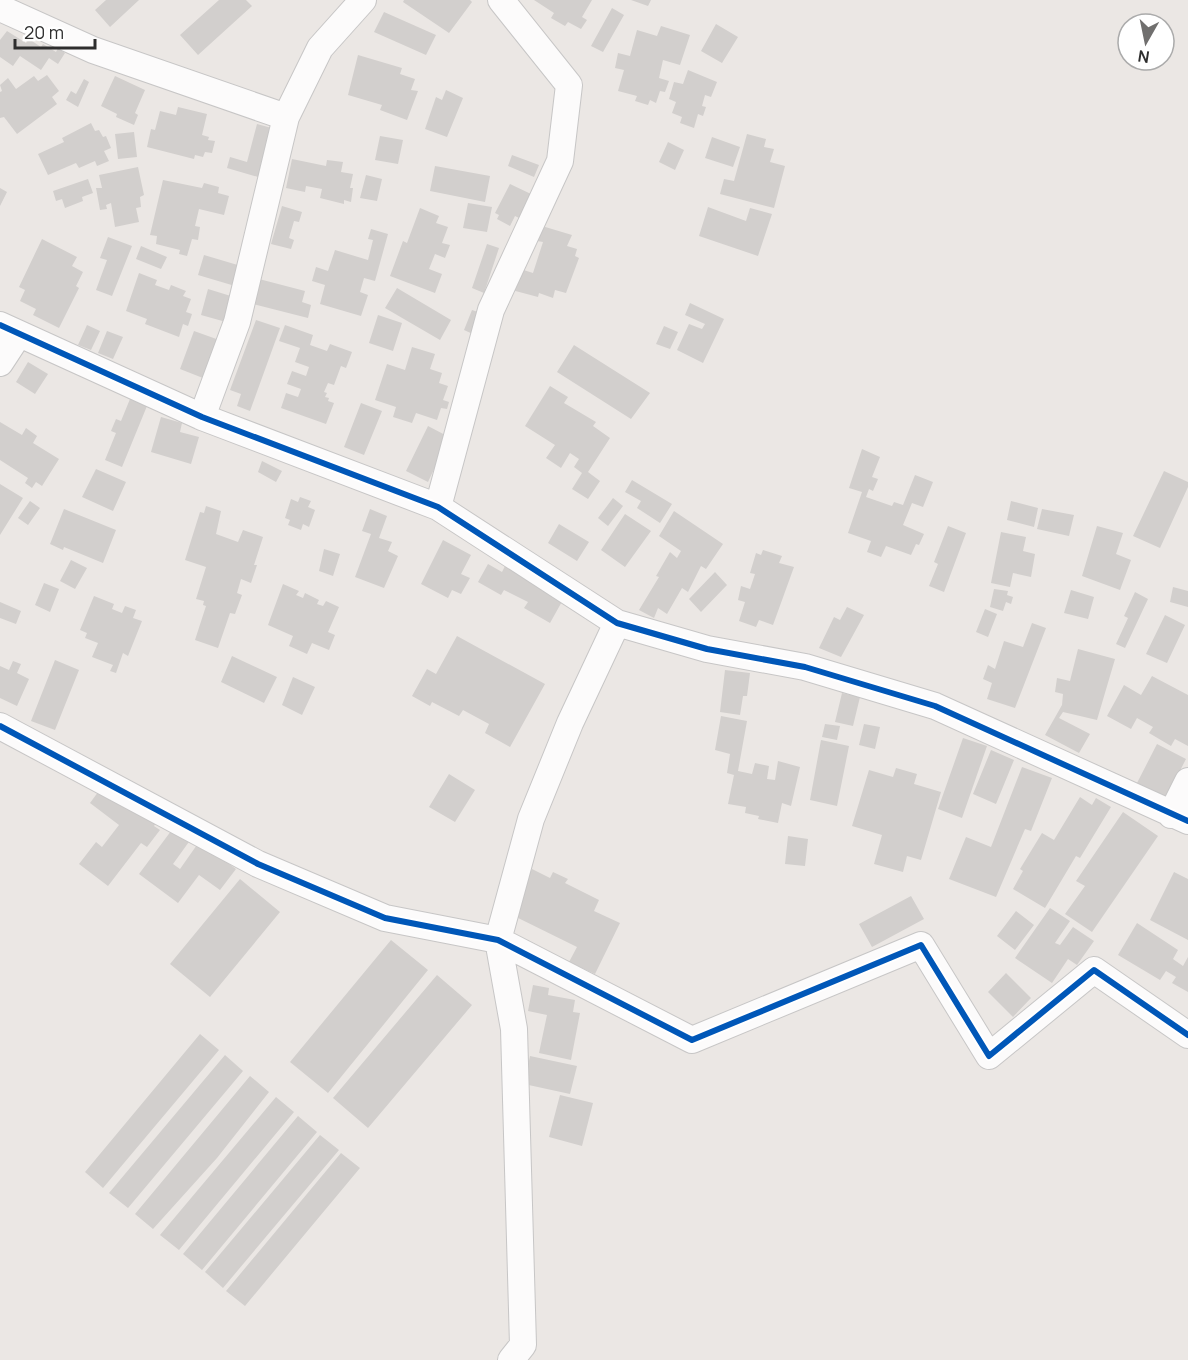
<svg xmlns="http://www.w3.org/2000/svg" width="1188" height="1360" font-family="Manrope,sans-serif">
  <rect width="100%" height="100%" fill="#ebe7e4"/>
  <path fill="#d2cfcd" d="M106,0H139L110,27L95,10Z
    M219,0H246L252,6L198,55L180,35Z
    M404,0H470L472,2L449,33L403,2Z
    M534,0H592L582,17L587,20L581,29L568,22L565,26L551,18L554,13Z
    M631,0H651L648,6Z
    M612,8L624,15L603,52L591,46Z
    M384,12L436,35L426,55L374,32Z
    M716,24L738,37L722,63L701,51Z
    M661,26L690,35L680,65L663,60L659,78L669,81L665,92L660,91L656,103L650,100L648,105L635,101L637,96L618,91L624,70L615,68L618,53L630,56L637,30L657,36Z
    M7,31L26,43L29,39L41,47L43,44L56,52L58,48L65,53L58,64L49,58L41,70L20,56L13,66L0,57V40Z
    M358,55L402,68L400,74L415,79L411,90L418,91L407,120L380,110L382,105L348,95Z
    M688,70L717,82L711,97L705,95L702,106L706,107L703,116L698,114L694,128L680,123L682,117L672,113L676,102L669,99L674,82L683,84Z
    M47,75L59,91L52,97L57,104L17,134L4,117L0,118V92L2,91L0,85L8,78L16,89L34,76L38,81Z
    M115,76L145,90L135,113L138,115L134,125L116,117L117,114L101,106Z
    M84,79L89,82L78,107L66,100L71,91L76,94Z
    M446,90L463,98L447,137L425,129L436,97L442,100Z
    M178,107L207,114L202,135L209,137L208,140L215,141L212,153L205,152L203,157L195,155L194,159L147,147L151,129L155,130L160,111L176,115Z
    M91,123L95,131L99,130L103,137L106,136L111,148L104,151L109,161L97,166L95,161L79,168L76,163L48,175L38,154L64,142L62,138Z
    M257,124L279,130L265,179L227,168L230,157L247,162Z
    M134,132L137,157L118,159L115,134Z
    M747,134L766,139L764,147L774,149L770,162L785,166L774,208L720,194L724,179L734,181Z
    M380,136L403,140L398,164L375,160Z
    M712,137L740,147L733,167L705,158Z
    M668,142L684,150L675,170L659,162Z
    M512,155L539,165L534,177L508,166Z
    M292,159L326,166L327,160L343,162L341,172L353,174L350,188H353L351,202L344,200V204L320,198L322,189L306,186L305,192L286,188Z
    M435,166L490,176L485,202L430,191Z
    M138,167L144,195L140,197L141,207L136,208L139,222L115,227L111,203L106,205L107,209L100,210L96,188H102L99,175Z
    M366,175L382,179L377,201L360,198Z
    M88,179L93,193L82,197L83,201L65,208L62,199L56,201L53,191Z
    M163,180L202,188L204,183L219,187L218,193L229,196L224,215L199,209L195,226L200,227L198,240L192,239L187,256L179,254L180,250L156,244L157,236L150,235Z
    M510,184L531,194L519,218L515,216L510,226L497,219L499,215L495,213Z
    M0,188L7,192L0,206Z
    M468,203L492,207L487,232L463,228Z
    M282,206L302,212L299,222L294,221L289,238L294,240L291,249L271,244Z
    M708,207L746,221L750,208L772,214L758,256L699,236Z
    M420,208L439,216L436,223L448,227L442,243L450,245L445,258L435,254L429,269L442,274L435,293L390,276L403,241L407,243Z
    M542,226L572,235L567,246L577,249L575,256L579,258L566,293L555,290L553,298L539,293L538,297L508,289L514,267L533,273L543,242L537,241Z
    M371,229L388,234L375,281L364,278L360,292L368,295L361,316L320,304L325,285L312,281L316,267L328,271L335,250L368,260L373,240L368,239Z
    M108,237L132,246L112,296L96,290L107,260L100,258Z
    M42,239L77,257L72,266L83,272L76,286L79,288L59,328L33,315L36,309L20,301L25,290L19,287Z
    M487,244L499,248L484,293L472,288Z
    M141,246L167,257L161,269L136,259Z
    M204,255L241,266L235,286L198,275Z
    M139,273L157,280L155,285L169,290L171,285L186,291L183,296L191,299L186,312L192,314L188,326L183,324L179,337L145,324L147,319L126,311Z
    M259,279L305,291L302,302L311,305L308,318L253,304Z
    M397,288L451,320L440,340L385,308Z
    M208,289L234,297L226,322L201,315Z
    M690,303L724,319L703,363L677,350L689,324L702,329L705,324L685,315Z
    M472,310L484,314L475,335L464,330Z
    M378,315L402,323L393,351L369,343Z
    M256,320L280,328L250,411L237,406L241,394L230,390Z
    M87,325L100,331L91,350L78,345Z
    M285,325L313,335L310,345L327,351L330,344L352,352L346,368L341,366L334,385L328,383L324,392L327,393L325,397L329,398L328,401L334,403L326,424L281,408L286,393L298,397L301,389L287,384L292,371L306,376L309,367L295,362L300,348L279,341Z
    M664,326L678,332L670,349L656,344Z
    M107,331L123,337L113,359L98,353Z
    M194,331L222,341L208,380L180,369Z
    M574,345L650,393L631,419L557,372Z
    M412,347L435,354L430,369L442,373L439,383L448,386L443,400L449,402L447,409L441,408L437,420L416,413L412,423L393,417L396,407L375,400L387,364L405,370Z
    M28,362L48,374L35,394L16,382Z
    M550,386L568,397L564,403L596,422L593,426L610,438L588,472L600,481L588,499L572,489L582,473L574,467L579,459L570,453L561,468L546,458L555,445L525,426Z
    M130,399L147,406L122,467L105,460L116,433L111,431L116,419L121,421Z
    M361,403L382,411L364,455L344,447Z
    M161,417L182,423L180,432L199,437L191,464L151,452Z
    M0,422L22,435L26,428L37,436L33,443L59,459L42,486L36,482L32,488L25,483L28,478L0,460Z
    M428,426L449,437L428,482L406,471Z
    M862,449L880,457L872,477L878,479L873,491L869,489L866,497L892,506L894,502L903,505L915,475L933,482L923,507L912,503L903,525L924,534L919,545L916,544L911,555L886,546L881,557L867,552L871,541L848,533L862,492L849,488Z
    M262,461L282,471L276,482L258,472Z
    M96,469L126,482L113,511L82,497Z
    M1164,471L1188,482V487L1160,548L1133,536Z
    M632,480L672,504L660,523L637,508L641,501L625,492Z
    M0,484L23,498L0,535Z
    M300,497L311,501L308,507L315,510L309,527L303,524L301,530L288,525L290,520L285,518L291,499L298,502Z
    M613,498L623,506L608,526L598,518Z
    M30,501L40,508L28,525L18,518Z
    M1011,501L1038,508L1034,527L1007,520Z
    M206,506L221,511L216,534L238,542L243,530L263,537L254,565H257L251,583L241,579L237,593L242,595L235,614L230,613L218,648L195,640L206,606L203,605L204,601L196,599L206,567L185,560L200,512L204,513Z
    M64,509L116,530L103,563L64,547L63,550L50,544Z
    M370,509L387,516L379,538L392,542L388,551L398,556L384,588L355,577L371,534L362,531Z
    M1042,509L1074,515L1069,536L1037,529Z
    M674,511L723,544L706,569L701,566L688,592L682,588L667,614L658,608L654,618L639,610L659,577L656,576L670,552L677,558L681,551L659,536Z
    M625,514L651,531L625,567L601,550Z
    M559,524L589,542L577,561L548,543Z
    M948,526L966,533L944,592L929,586L938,564L934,562Z
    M1097,526L1123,533L1116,554L1131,560L1120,590L1082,576Z
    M1001,532L1026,537L1023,551L1035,554L1031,577L1013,573L1010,587L991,583Z
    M443,540L471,555L461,574L470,578L461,594L452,590L448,598L421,584Z
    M324,549L340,554L333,576L319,571Z
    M763,550L782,556L779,563L794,567L773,625L759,620L756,627L739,621L745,602L738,600L741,586L750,589L755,574L750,573L756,553L761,555Z
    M71,560L87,568L75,589L60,581Z
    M488,564L502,572L505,566L564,598L550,623L524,608L528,602L504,590L501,595L478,582Z
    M715,572L727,585L701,612L689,599Z
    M44,583L59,589L50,612L35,605Z
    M283,584L299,591L296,595L303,598L305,593L319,600L317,604L323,606L326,601L339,607L328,632L335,635L329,650L312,643L307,654L289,646L293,636L268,625Z
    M1173,587L1188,591V607L1170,602Z
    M994,589L1008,591L1007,595L1013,597L1011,604L1006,602L1003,611L990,607Z
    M1071,590L1094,597L1088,619L1064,613Z
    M1135,592L1148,599L1125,648L1116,644L1128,618L1124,616Z
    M94,596L114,604L112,609L122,613L125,606L136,610L133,618L142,621L128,656L123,653L116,673L110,671L113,665L92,657L98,643L85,638L87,633L80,630Z
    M0,602L21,611L16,624L0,618Z
    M847,607L864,615L841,657L819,648L834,617L840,620Z
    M985,609L997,614L988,637L976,632Z
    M1165,615L1185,625L1167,663L1146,654Z
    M1032,623L1046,628L1015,708L987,699L992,683L983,679L988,665L995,669L1004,641L1023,647Z
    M457,636L545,684L510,747L485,733L489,724L463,710L459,716L432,702L430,706L412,696L427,669L436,674Z
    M1078,649L1115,659L1097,720L1063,712L1059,718L1090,734L1079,753L1045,735L1062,705L1063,694L1055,692L1057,678L1070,681Z
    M232,656L277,677L264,703L221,682Z
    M55,660L79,670L55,730L31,721Z
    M13,661L21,664L17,673L29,679L17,706L0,698V666L9,670Z
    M725,670L750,673L747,696H743L740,715L720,712Z
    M1152,676L1188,695V746L1175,739L1171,746L1149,733L1153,727L1137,718L1131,729L1107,716L1124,685L1141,695Z
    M293,677L315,687L302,715L282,705Z
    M842,693L860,697L853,726L835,722Z
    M721,716L747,721L738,771L752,774L755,763L769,766L767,779L775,780L778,761L800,767L791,806L782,803L778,823L758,819L759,816L745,813L746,807L728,804L734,775L727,773L730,754L715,750Z
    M825,724L840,726L837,740L822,737Z
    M864,724L880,727L875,749L859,745Z
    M963,738L987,746L962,818L938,809Z
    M821,740L849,746L837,806L810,800Z
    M1157,744L1186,759L1166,798L1137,783Z
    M991,750L1014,760L996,804L973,794Z
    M1022,767L1052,778L1031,831L1025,829L996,897L949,879L966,837L991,847Z
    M896,768L917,774L914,784L941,792L921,860L907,856L903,872L874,864L882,835L852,826L869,770L893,777Z
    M449,774L475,790L455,822L429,807Z
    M104,784L156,823L154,826L160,830L147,847L141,843L108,886L79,864L96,842L102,847L119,825L90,803Z
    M1080,797L1092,805L1096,798L1111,807L1080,858L1076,856L1045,908L1013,889L1023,871L1020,869L1042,833L1054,840Z
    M1123,812L1158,836L1092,932L1065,914L1085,886L1076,881Z
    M174,827L191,839L173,864L180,869L199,842L236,869L220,890L199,875L178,903L139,874Z
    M788,836L808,839L805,866L785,864Z
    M532,869L550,878L553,872L568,879L565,883L599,900L594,911L620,923L595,974L569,962L577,947L510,914Z
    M1174,872L1188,879V940L1150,920Z
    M240,879L280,912L210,997L170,964Z
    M911,896L924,919L872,947L859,924Z
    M1050,908L1070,921L1055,943L1060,945L1073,927L1094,941L1077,965L1068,959L1052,983L1015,958Z
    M1016,911L1034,925L1015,950L997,936Z
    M1137,923L1178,950L1173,959L1183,966L1188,957V992L1172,983L1176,977L1166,971L1160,980L1118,955Z
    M391,940L428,970L328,1093L290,1062Z
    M1006,973L1031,998L1013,1017L988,992Z
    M437,975L472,1005L368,1128L333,1098Z
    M533,985L549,988L548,995L575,1000L573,1012L580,1013L571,1060L539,1053L547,1015L528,1011Z
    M200,1034L219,1050L103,1188L85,1172Z
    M225,1055L243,1071L128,1208L109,1193Z
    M530,1056L577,1066L570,1094L524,1084Z
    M250,1076L269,1092L217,1158L153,1229L135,1214Z
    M560,1095L593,1103L582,1146L549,1137Z
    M276,1097L294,1112L179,1250L160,1235Z
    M298,1116L317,1132L202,1270L183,1254Z
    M320,1135L339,1150L223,1288L205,1272Z
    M341,1153L360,1168L245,1306L226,1291Z"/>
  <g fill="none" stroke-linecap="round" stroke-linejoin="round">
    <defs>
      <path id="minor" d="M0,8L93,50L286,117
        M0,325L202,417L438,507L617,623L707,649L805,667L935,706L1188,821
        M0,363L19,334
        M202,417L237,322L286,117L320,48L363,0
        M438,507L491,310L560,161L569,85L501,0
        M0,726L258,864L385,918L498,940L692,1040L921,945L989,1056L1094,970L1188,1035
        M1171,815L1188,781
        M511,1360L523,1345L514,1029L498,940L531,819L570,723L617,623"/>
    </defs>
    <use href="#minor" stroke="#c7c6c6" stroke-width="28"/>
    <use href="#minor" stroke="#fcfbfb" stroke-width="26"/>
    <defs>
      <path id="cycleway" d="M0,325L202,417L438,507L617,623L707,649L805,667L935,706L1188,821
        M0,726L258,864L385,918L498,940L692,1040L921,945L989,1056L1094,970L1188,1035"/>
    </defs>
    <use href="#cycleway" stroke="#fff" stroke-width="10"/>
    <use href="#cycleway" stroke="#0057b8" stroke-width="6"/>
  </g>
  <g transform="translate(1146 42) rotate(189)"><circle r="28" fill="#ffffff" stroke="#ababab" stroke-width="1.5"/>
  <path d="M0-4.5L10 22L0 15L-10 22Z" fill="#706f6e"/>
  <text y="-9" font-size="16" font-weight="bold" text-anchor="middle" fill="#2e2e2e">N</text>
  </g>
  <path d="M15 39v9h80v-9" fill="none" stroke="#2e2e2e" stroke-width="3"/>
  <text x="24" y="39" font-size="18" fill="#2e2e2e" stroke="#ffffff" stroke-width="4.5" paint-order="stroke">20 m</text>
</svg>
